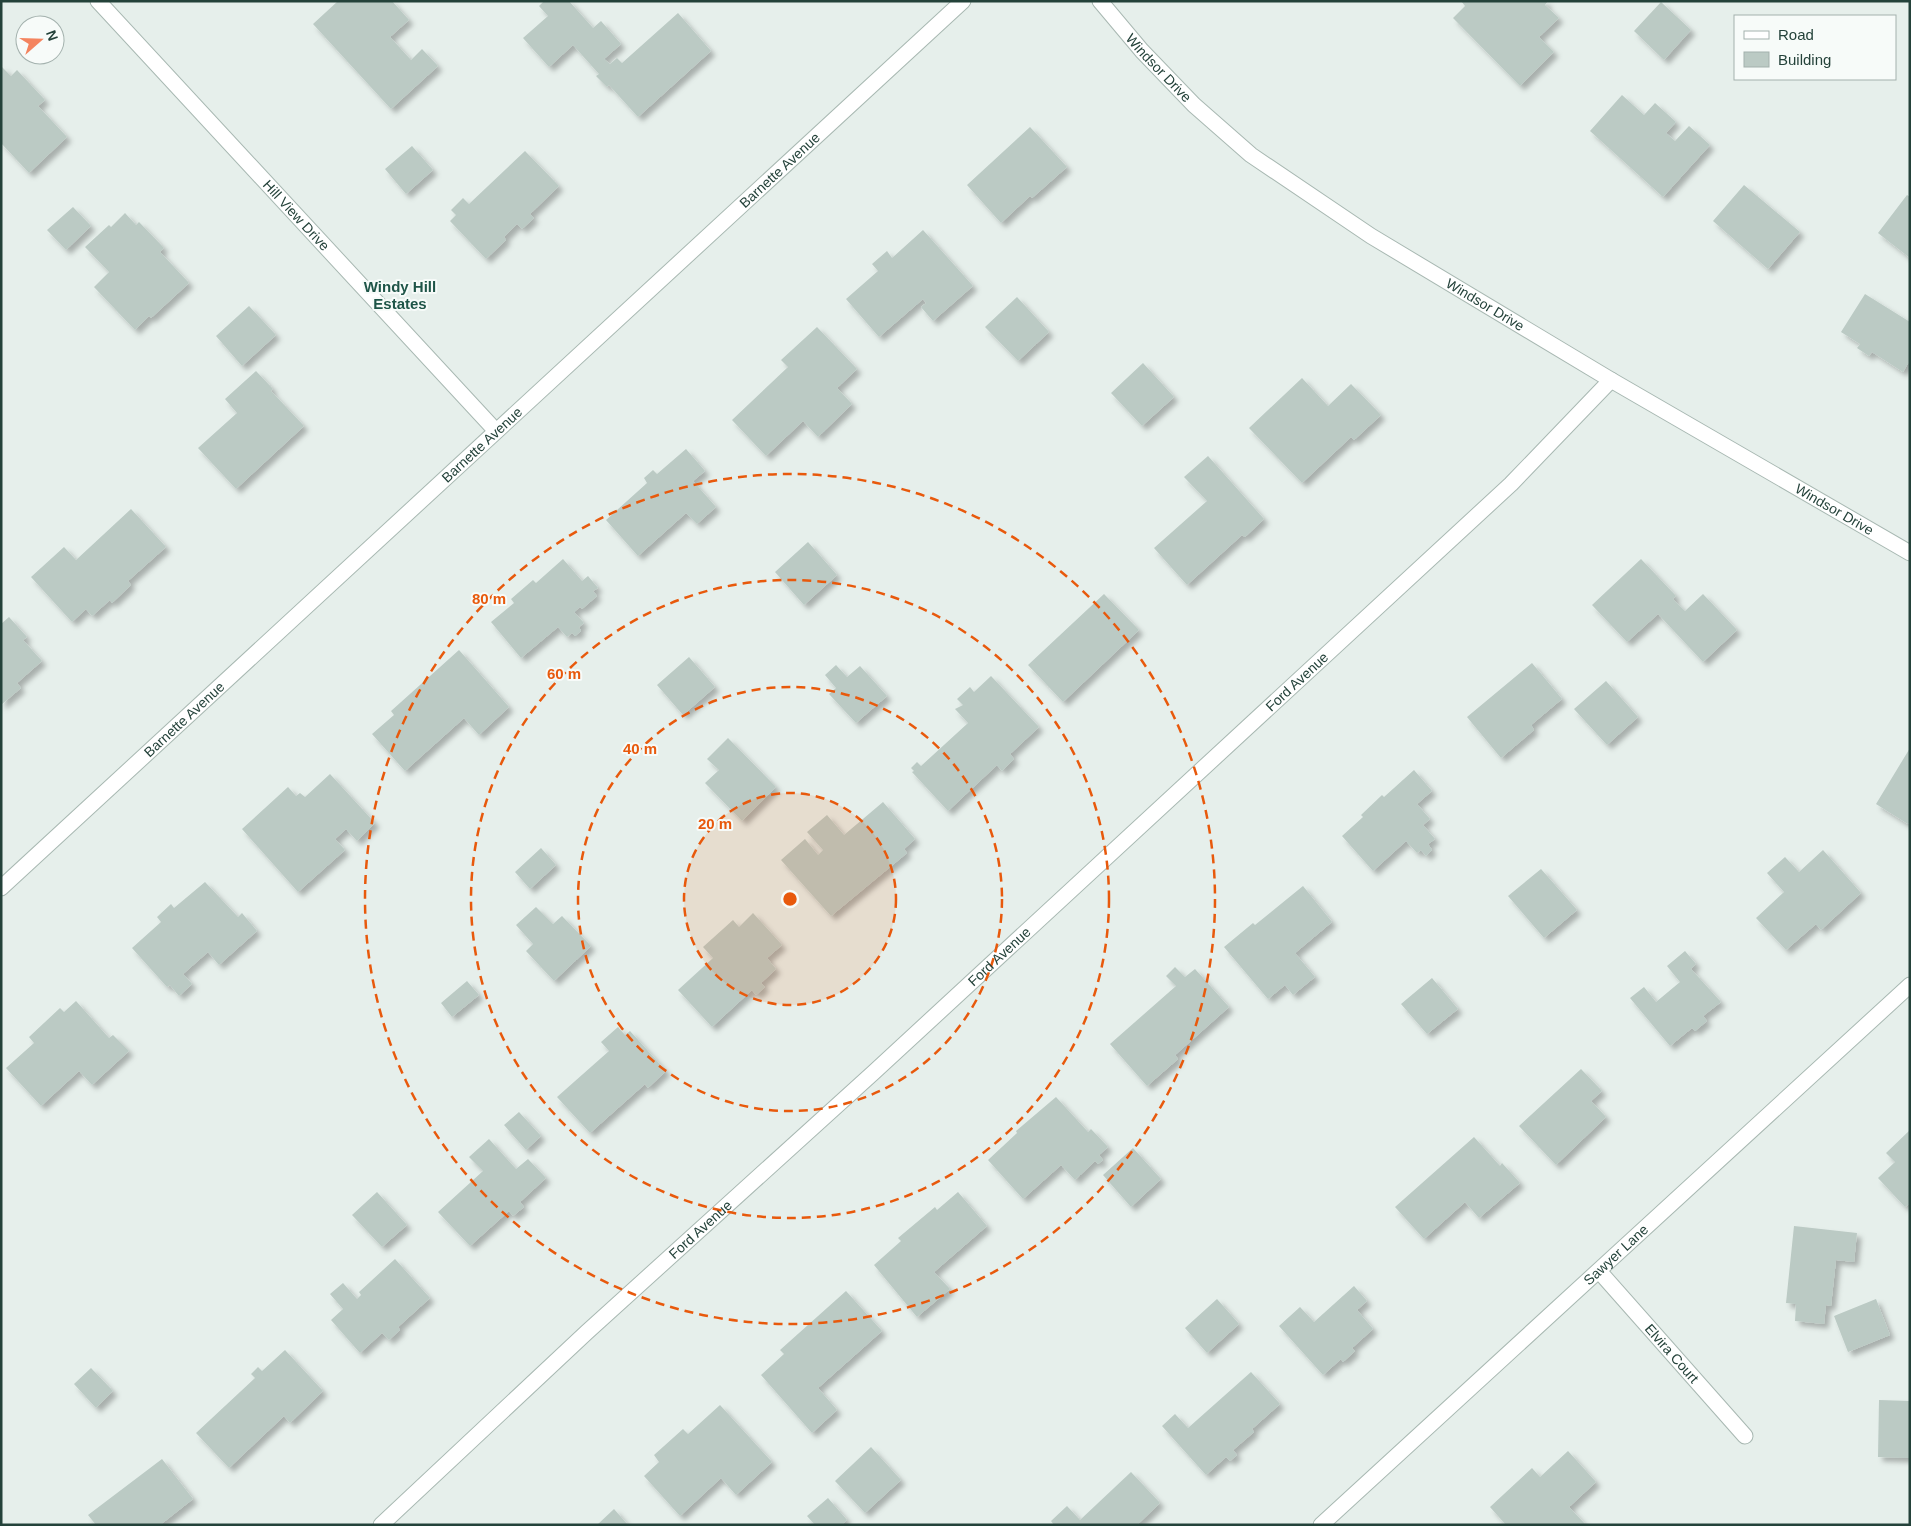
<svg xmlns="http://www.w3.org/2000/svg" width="1911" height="1526" font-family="Arial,sans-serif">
  <defs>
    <filter id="shadow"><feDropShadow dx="4.5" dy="4.5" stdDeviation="2.5" flood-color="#0004"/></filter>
  </defs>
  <rect width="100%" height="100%" fill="#e6efeb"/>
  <path fill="#bbcac4" filter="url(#shadow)" d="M338,1H392L409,20L390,37L411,60L422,49L438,66L391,109L313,24Z
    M544,1H569L593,28L601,21L621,44L604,59L610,64L617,58L622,63L678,13L711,51L638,117L609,85L607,87L596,76L599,74L573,45L549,67L523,38L548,16L539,6Z
    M1461,1H1548L1545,5L1559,18L1539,37L1554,52L1520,86L1453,18L1465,6Z
    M1661,2L1691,30L1664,60L1634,31Z
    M1,66L11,76L17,70L45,100L38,106L67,137L29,173L1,143Z
    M1622,95L1644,115L1655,103L1676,122L1666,133L1675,141L1689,126L1710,145L1663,197L1590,131Z
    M1030,127L1067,167L1032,198L1030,196L1001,223L967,185Z
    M412,146L433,170L406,194L385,169Z
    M525,151L559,186L530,214L534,218L522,229L517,224L504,237L506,240L486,259L450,221L456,215L451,210L463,198L469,204Z
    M1744,185L1800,232L1768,269L1713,221Z
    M1907,195L1910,197V258L1878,233Z
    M73,207L91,226L66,250L47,230Z
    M125,213L136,225L139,222L164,248L160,252L189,283L151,318L149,316L135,330L94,287L109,272L85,247L109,225L111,227Z
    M923,230L973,286L933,321L921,307L926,303L923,299L879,337L846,299L878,271L872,264L887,251L892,258Z
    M1865,294L1910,322V360L1903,372L1872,352L1869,356L1857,348L1860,344L1841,332Z
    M1017,297L1049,332L1018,361L985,327Z
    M249,306L276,335L242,366L216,336Z
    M817,327L857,369L837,388L852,404L818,437L803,421L766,456L732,420L788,367L781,360Z
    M1143,363L1174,397L1142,426L1111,393Z
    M256,371L273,389L271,391L304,426L236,489L198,448L237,413L225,399Z
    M1302,378L1328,406L1351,384L1381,415L1354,440L1351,437L1302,483L1249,428Z
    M686,449L705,471L693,481L716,507L697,524L686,513L638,556L606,520L647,483L644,478L653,470L657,474Z
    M1208,456L1264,519L1245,537L1242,535L1187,585L1154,548L1207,501L1184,477Z
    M131,509L166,547L128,581L131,585L112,603L110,600L92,616L86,609L72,622L31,577L64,547L76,560Z
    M808,542L837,575L804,605L775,572Z
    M563,559L582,581L588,576L598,588L593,591L597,596L582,609L580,607L574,612L584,623L579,627L581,631L575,636L572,633L567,637L558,627L521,658L491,622L514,603L511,599L533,580L536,583Z
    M1641,559L1676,596L1673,599L1685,611L1703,594L1737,630L1703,662L1658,614L1627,642L1592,605Z
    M1104,594L1139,630L1063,702L1028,665Z
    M9,617L27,637L23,640L42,661L17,683L21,688L1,705V624Z
    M459,650L509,707L479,735L464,718L405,771L372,734L394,715L391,711Z
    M689,657L715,687L683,715L657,685Z
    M1532,663L1562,699L1531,725L1534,730L1501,758L1467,717Z
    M836,665L847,677L860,666L887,696L856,723L829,694L836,688L825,675Z
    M991,676L1039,727L1010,754L1014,759L1002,771L997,765L948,811L912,772L914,771L911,768L917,762L921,766L968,723L955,709L963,705L957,699L970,687L974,692Z
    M1606,681L1638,717L1607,745L1574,709Z
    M728,738L776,787L742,821L705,783L719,770L707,759Z
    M1910,748V821L1908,824L1876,804Z
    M1414,770L1432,791L1417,804L1430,819L1423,825L1435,839L1428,844L1432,850L1426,856L1421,850L1417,853L1406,841L1373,871L1342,836L1363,817L1361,815L1382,795L1384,797Z
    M330,774L375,823L357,841L346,829L335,839L345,850L298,892L242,829L288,787L296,796L300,793L305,797Z
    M883,802L915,839L904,849L907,853L831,916L781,860L805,839L818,855L823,850L807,832L827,815L844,835Z
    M541,848L556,865L530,889L515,872Z
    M1823,850L1861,893L1821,930L1816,924L1786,950L1756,918L1784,892L1767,873L1785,857L1799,872Z
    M1541,869L1577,910L1544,938L1508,896Z
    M205,882L238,917L242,913L257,931L219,965L208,952L183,974L192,984L179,996L170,985L167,987L132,948L161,922L157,917L171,904L174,908Z
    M1303,886L1332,922L1295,953L1315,977L1293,995L1285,985L1268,999L1224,947L1253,923L1255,925Z
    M536,907L553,924L562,916L591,946L554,981L526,951L533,944L516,925Z
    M753,913L782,945L767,958L776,969L761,983L765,987L756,995L752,990L712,1027L678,990L713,958L703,947L733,920L739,927Z
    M1685,951L1696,964L1691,969L1721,1002L1703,1016L1707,1021L1695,1031L1692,1028L1670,1046L1630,998L1644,987L1656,1002L1680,982L1667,966Z
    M1175,967L1185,977L1195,969L1229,1007L1175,1055L1178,1059L1147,1086L1110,1044L1176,986L1166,976Z
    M1432,978L1458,1009L1427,1034L1401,1004Z
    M467,981L479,995L452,1017L441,1003Z
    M76,1001L109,1038L113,1035L129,1051L92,1085L79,1071L41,1106L6,1068L34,1043L29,1037L60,1008L64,1012Z
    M618,1027L625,1035L630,1031L666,1071L648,1088L645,1084L590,1133L557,1097L609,1051L601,1042Z
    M1581,1069L1602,1091L1591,1101L1606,1117L1556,1165L1519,1126Z
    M1056,1097L1088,1132L1091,1129L1108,1147L1099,1155L1103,1160L1098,1164L1095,1161L1075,1180L1061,1165L1023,1199L988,1160L1017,1133L1016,1131Z
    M519,1112L541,1136L526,1150L504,1125Z
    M1910,1130V1203L1905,1207L1878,1178L1895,1162L1886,1153Z
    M1474,1137L1500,1166L1502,1163L1520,1183L1479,1218L1465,1202L1424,1239L1395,1207Z
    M489,1139L516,1169L528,1159L546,1178L520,1202L524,1207L513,1216L509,1211L470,1246L438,1212L483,1171L469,1157Z
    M1133,1148L1161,1179L1131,1207L1103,1175Z
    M377,1192L407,1225L382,1247L352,1215Z
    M958,1192L987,1226L934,1272L950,1289L917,1317L874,1265L901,1241L898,1238L935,1207L937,1210Z
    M1794,1226L1857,1233L1854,1262L1836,1260L1831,1306L1826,1305L1824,1324L1795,1321L1796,1304L1786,1303Z
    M395,1259L430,1298L398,1327L400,1330L389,1340L382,1333L360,1353L331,1320L343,1309L330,1294L343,1283L357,1299L361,1295L359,1292Z
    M1354,1286L1367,1301L1357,1310L1373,1329L1352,1348L1355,1351L1343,1362L1341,1359L1323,1375L1279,1326L1300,1307L1314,1322Z
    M846,1291L882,1331L818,1388L837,1410L812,1433L761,1375L784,1354L780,1350Z
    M1217,1299L1239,1324L1207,1353L1185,1328Z
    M1876,1299L1890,1335L1848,1352L1834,1316Z
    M285,1350L323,1391L290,1423L284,1416L229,1468L196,1433L255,1378L251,1374L258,1367L262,1371Z
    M91,1368L113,1391L96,1408L74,1384Z
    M1251,1372L1280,1404L1252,1429L1254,1432L1233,1450L1237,1455L1230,1461L1226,1457L1206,1475L1162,1426L1175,1414L1188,1428Z
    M1879,1400L1910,1401V1458L1878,1457Z
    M720,1405L772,1462L736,1495L721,1478L680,1516L644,1476L659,1462L654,1455L683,1429L688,1434Z
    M871,1447L901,1480L865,1513L835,1481Z
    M1568,1451L1596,1482L1569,1507L1586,1525H1506L1490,1507L1532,1468L1540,1477Z
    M162,1459L193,1499L160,1525H96L88,1515Z
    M1131,1472L1160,1503L1137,1525H1054L1051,1521L1067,1506L1080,1520Z
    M828,1498L847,1520L842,1525H815L807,1516Z
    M614,1509L628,1525H597Z"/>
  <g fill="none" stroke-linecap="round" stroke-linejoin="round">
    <defs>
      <g id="minor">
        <path id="s1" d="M98,1L496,431"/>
        <path id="s2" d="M1100,1L1142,51L1194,105L1251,155L1371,236L1611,380L1910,553"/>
        <path id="s3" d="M1,888L963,1"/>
        <path id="s4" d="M1599,1271L1745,1436"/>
        <path id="s5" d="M381,1525L587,1332L873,1073L1511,484L1611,380"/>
        <path id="s6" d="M1321,1525L1910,985"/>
      </g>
    </defs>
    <use href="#minor" stroke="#a8b8b2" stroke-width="17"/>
    <use href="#minor" stroke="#fff" stroke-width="15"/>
  </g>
  <circle cx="790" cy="899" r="106" fill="#e8590c" fill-opacity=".12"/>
  <g fill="none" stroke="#e8590c" stroke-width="2.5" stroke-dasharray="9 6">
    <circle cx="790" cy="899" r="106"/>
    <circle cx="790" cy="899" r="212"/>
    <circle cx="790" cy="899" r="319"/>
    <circle cx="790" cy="899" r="425"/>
  </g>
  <g text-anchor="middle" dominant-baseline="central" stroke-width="4" stroke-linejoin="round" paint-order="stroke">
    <g font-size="14" fill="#24423a" stroke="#f7fbf9">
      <text stroke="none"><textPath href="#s2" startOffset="89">Windsor Drive</textPath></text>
      <text stroke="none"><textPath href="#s3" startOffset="1059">Barnette Avenue</textPath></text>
      <text stroke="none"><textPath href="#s1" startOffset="292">Hill View Drive</textPath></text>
      <text stroke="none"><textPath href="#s2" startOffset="494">Windsor Drive</textPath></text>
      <text stroke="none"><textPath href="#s3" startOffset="654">Barnette Avenue</textPath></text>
      <text stroke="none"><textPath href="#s2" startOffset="899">Windsor Drive</textPath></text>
      <text stroke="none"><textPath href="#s5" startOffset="1245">Ford Avenue</textPath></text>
      <text stroke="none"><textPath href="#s3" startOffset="249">Barnette Avenue</textPath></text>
      <text stroke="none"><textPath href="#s5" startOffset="840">Ford Avenue</textPath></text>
      <text stroke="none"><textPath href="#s5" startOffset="435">Ford Avenue</textPath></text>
      <text stroke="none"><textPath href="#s6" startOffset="400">Sawyer Lane</textPath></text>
      <text stroke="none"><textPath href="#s4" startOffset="110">Elvira Court</textPath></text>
    </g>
    <g font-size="15" font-weight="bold" fill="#1f5548" stroke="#f7fbf9">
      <text x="400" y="286">Windy Hill<tspan x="400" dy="17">Estates</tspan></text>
    </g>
  </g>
  <circle cx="790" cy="899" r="8" fill="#e8590c" stroke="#f7fbf9" stroke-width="2.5"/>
  <g font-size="15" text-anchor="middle" font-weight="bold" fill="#e8590c" stroke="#f7fbf9" stroke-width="4" stroke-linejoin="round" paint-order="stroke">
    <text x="489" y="604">80 m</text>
    <text x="564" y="679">60 m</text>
    <text x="640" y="754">40 m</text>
    <text x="715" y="829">20 m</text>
  </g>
  <rect width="1911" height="1526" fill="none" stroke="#24423a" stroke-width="5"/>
  <rect x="1734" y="15" width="162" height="65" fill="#f7fbf9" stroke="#a3b1ad"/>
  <rect x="1744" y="31" width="25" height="8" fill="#ffffff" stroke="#a3b1ad"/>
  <text x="1778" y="40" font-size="15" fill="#24423a">Road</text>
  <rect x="1744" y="52" width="25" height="15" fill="#bbcac4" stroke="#a3b1ad"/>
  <text x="1778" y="65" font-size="15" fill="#24423a">Building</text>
  <g transform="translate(40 40) rotate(70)"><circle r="24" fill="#f7fbf9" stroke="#a3b1ad"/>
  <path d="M0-4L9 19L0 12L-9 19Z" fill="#f4845f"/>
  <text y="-8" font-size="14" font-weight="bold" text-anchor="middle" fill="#24423a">N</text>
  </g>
</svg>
